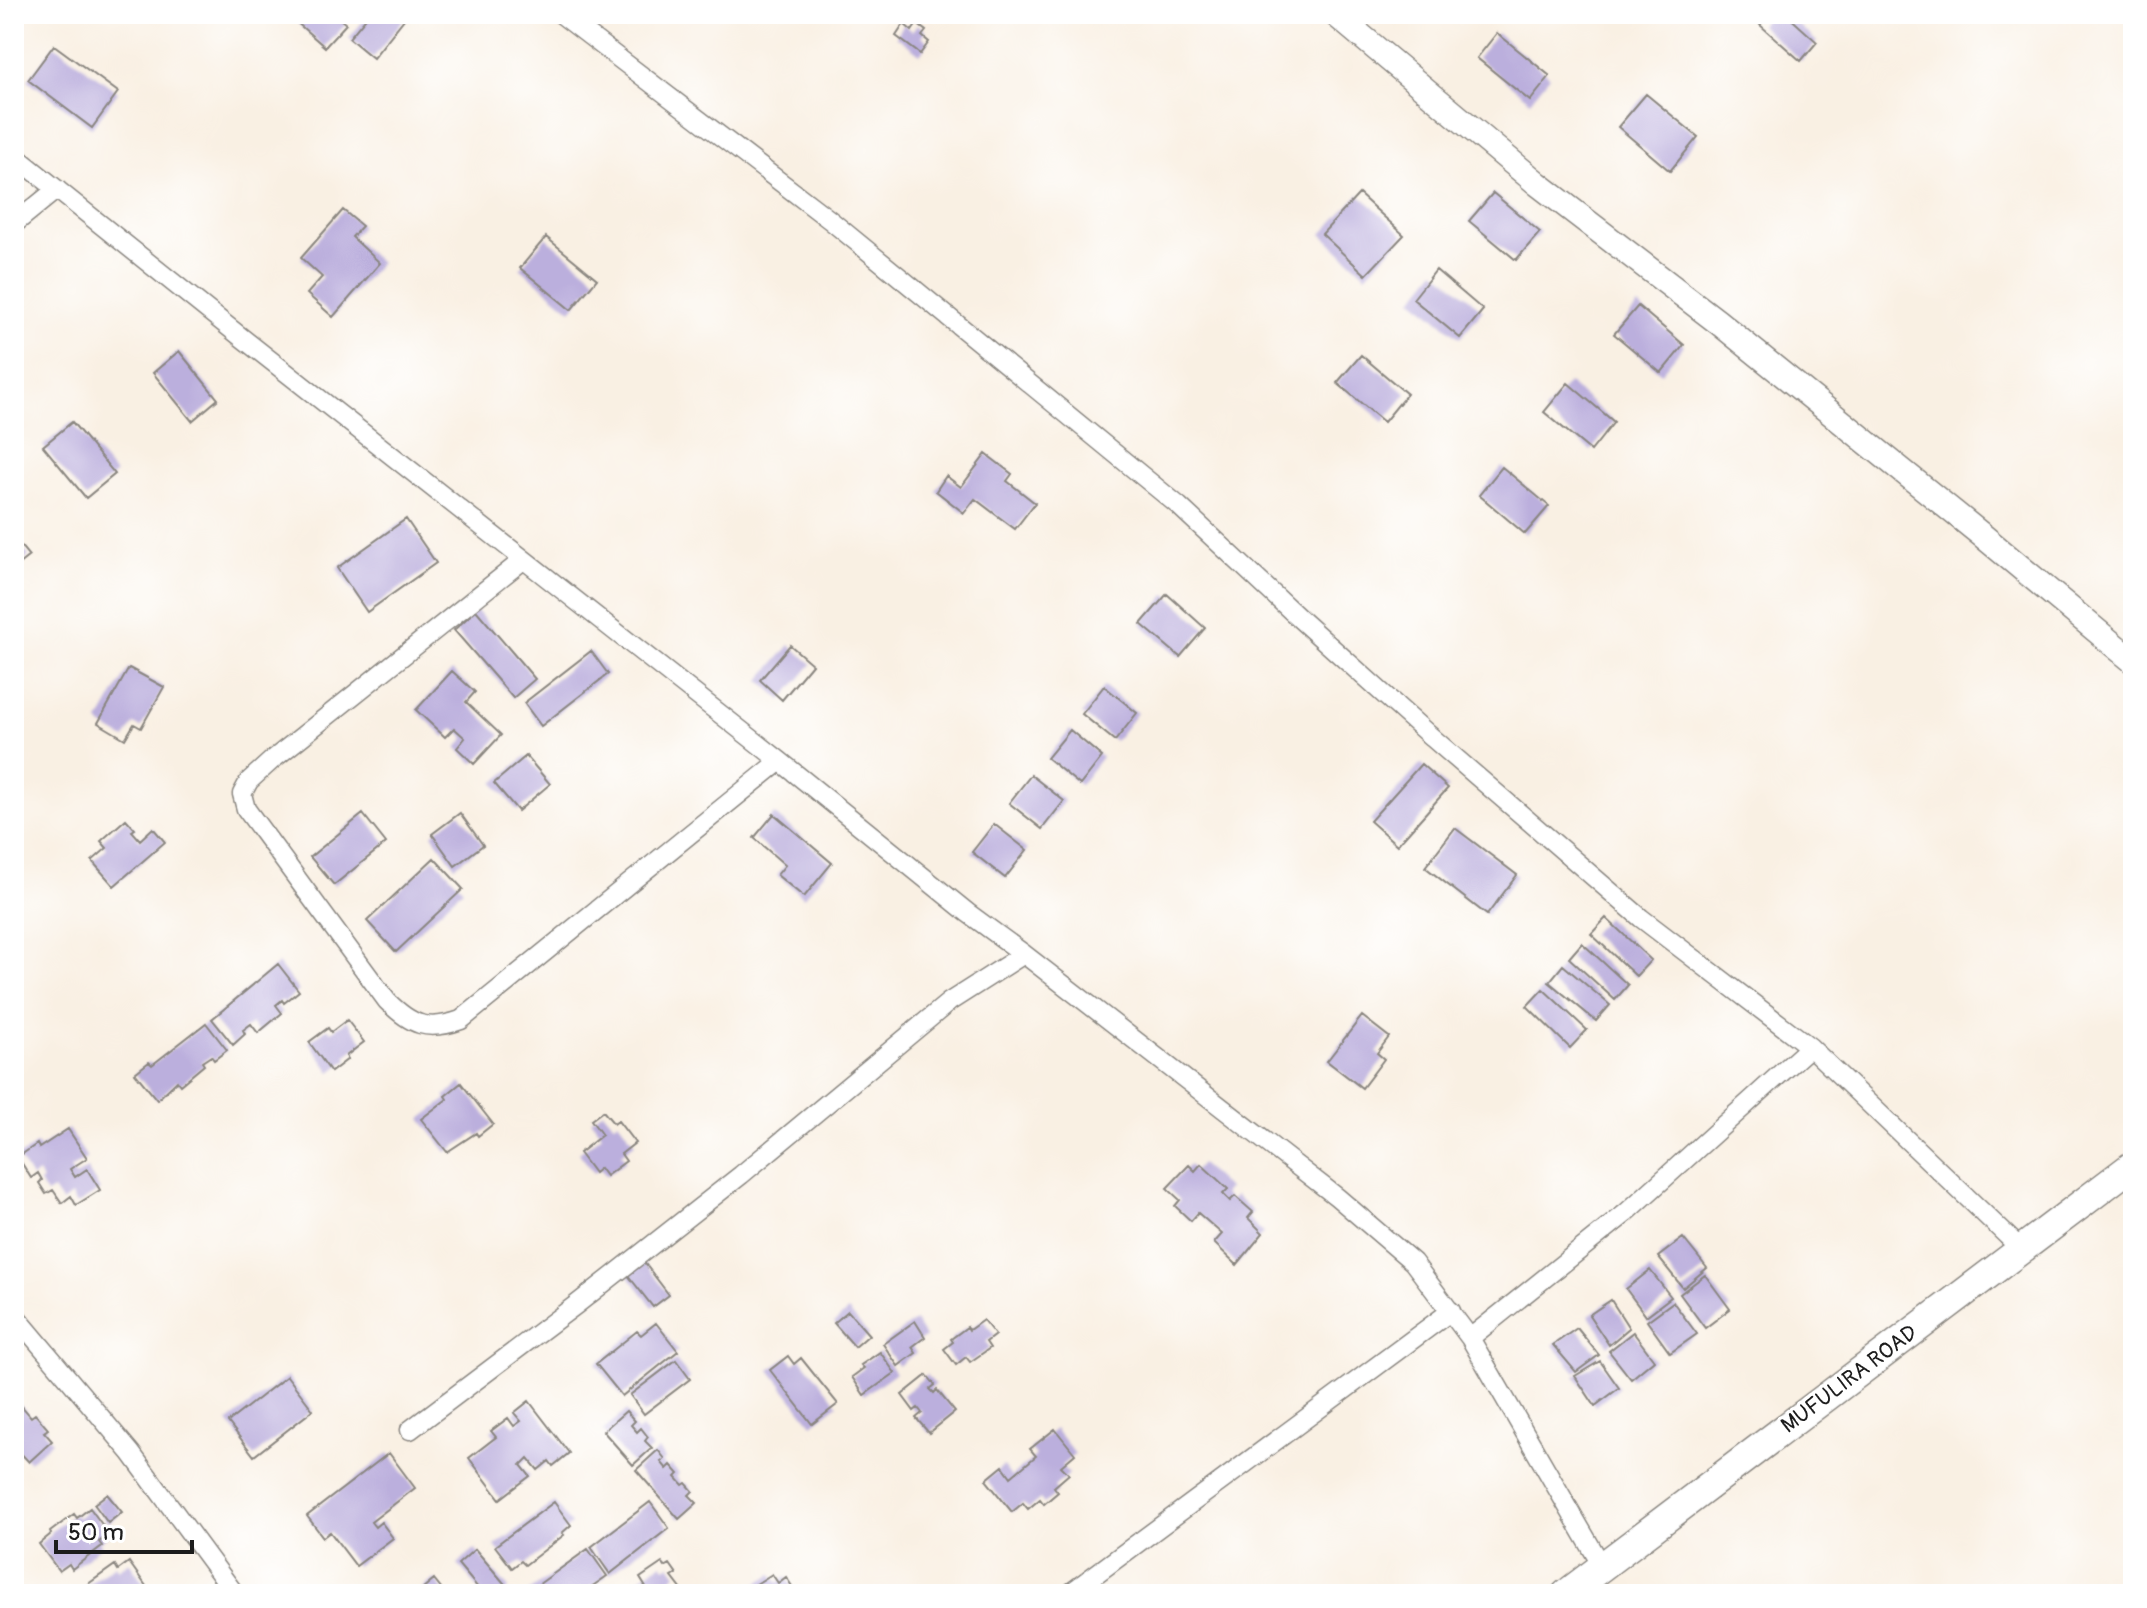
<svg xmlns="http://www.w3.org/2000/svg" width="2147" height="1608" font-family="Pangolin,sans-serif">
  <rect width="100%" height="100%" fill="#fff"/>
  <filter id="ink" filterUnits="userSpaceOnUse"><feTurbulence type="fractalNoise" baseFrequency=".0125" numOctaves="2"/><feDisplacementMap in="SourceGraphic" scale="16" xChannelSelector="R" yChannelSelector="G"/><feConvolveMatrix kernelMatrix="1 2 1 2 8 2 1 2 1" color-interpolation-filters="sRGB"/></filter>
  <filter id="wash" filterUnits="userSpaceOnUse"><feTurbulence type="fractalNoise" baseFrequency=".006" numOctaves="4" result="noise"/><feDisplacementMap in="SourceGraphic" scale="32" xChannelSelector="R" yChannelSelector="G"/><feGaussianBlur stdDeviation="1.8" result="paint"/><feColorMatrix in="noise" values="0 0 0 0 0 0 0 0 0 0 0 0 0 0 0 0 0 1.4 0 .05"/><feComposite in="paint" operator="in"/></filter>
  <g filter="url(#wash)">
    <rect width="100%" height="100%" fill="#f9f0e3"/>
    <g id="blocks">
      <path fill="#bbafdd" d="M287,14H334L346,24L325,47Z
        M369,14H408L373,58L349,38Z
        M1769,14H1786L1817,42L1801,61L1760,25Z
        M904,24L912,31L917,24L926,31L922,36L929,42L920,54L896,36Z
        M1497,33L1550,76L1530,101L1477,58Z
        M54,45L118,92L92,128L28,80Z
        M1646,94L1698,137L1670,171L1618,127Z
        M1493,193L1540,232L1516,260L1469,221Z
        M1359,194L1404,235L1366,275L1322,234Z
        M343,210L362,226L352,237L380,263L333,317L307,294L322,277L301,258Z
        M546,237L597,279L571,310L520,268Z
        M1436,270L1483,310L1460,338L1413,299Z
        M1638,306L1684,345L1661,373L1614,334Z
        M179,351L218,399L192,421L153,373Z
        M1361,355L1407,394L1384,422L1337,383Z
        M1568,383L1614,422L1591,451L1544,412Z
        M72,422L115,474L86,498L43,446Z
        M986,454L1012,474L1007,481L1035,503L1015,529L975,499L964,513L936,491L946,476L961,487Z
        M1502,467L1549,506L1525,534L1479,495Z
        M406,519L436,563L367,612L337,568Z
        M14,538L29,556L14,568Z
        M1167,594L1205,628L1180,657L1141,624Z
        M476,610L535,679L513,698L454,630Z
        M790,645L812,664L782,700L760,680Z
        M591,651L608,674L541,726L524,703Z
        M129,668L164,687L141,728L134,724L125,739L98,723Z
        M452,671L475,692L466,702L501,735L474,764L457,748L465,738L454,728L445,737L416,710Z
        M1104,686L1137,713L1115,741L1082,714Z
        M1070,730L1102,757L1080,785L1047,758Z
        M526,756L550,784L518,811L494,783Z
        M1421,764L1448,788L1397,845L1370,821Z
        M1031,775L1064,801L1042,829L1009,803Z
        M460,813L483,845L455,866L432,834Z
        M363,814L386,843L334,885L310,857Z
        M774,814L832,863L804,897L777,875L785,865L754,838Z
        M126,819L135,829L132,831L140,840L153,828L165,842L114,886L92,861L107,848L101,841Z
        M994,824L1027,850L1005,878L972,852Z
        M1455,828L1517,875L1487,915L1425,867Z
        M434,858L463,889L396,952L367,921Z
        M1606,918L1651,960L1636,976L1591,934Z
        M1582,943L1628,985L1615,1000L1569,958Z
        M278,964L299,991L284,1003L282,1000L276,1005L282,1013L258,1033L251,1024L243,1030L245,1034L233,1045L212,1019Z
        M1563,965L1610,1005L1596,1021L1549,982Z
        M1543,989L1587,1030L1570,1048L1527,1006Z
        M1362,1016L1389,1037L1377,1053L1384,1059L1362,1088L1327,1061Z
        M347,1020L364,1042L346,1056L348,1059L331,1072L309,1042L328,1028L331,1032Z
        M206,1023L227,1050L214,1060L211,1056L202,1062L204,1065L180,1085L177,1081L157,1100L135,1073L149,1062L152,1065Z
        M461,1083L493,1124L478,1136L476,1133L447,1152L421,1119L447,1099L445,1096Z
        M603,1111L614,1124L618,1121L635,1143L621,1154L626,1161L606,1176L600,1168L594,1173L579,1153L602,1135L591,1120Z
        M68,1129L87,1158L70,1169L75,1177L87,1169L100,1190L76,1205L71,1196L62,1203L53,1190L46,1194L39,1183L42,1180L38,1173L31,1178L18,1157L37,1144L39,1148Z
        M1201,1164L1228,1189L1223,1194L1230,1201L1235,1196L1253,1212L1248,1218L1263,1233L1237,1265L1214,1243L1222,1234L1198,1213L1191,1221L1175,1206L1180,1200L1167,1188L1189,1165L1195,1171Z
        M1683,1238L1707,1268L1683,1288L1658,1257Z
        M643,1261L669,1295L653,1307L627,1274Z
        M1650,1270L1671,1297L1646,1316L1626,1289Z
        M1705,1275L1730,1309L1705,1328L1680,1294Z
        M1611,1300L1629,1328L1609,1345L1589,1315Z
        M1673,1302L1697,1334L1670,1353L1647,1321Z
        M848,1311L869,1335L855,1347L834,1323Z
        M983,1320L995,1335L986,1342L990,1348L970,1362L966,1357L956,1365L944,1349L953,1342L951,1339L967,1327L969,1330Z
        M915,1321L925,1337L912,1347L916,1353L898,1366L883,1344Z
        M656,1323L678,1351L622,1396L596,1364L637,1331L641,1335Z
        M1577,1328L1599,1355L1576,1372L1553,1345Z
        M1633,1332L1654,1360L1631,1379L1609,1351Z
        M880,1352L895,1373L864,1395L852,1377L864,1368L861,1365Z
        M788,1356L794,1364L801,1358L838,1404L812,1424L770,1370Z
        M676,1360L690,1379L644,1414L630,1395Z
        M1600,1361L1619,1388L1595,1406L1575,1376Z
        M927,1375L935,1385L930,1389L934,1393L937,1390L955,1412L929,1433L916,1418L922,1413L918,1408L914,1411L902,1395Z
        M287,1376L313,1410L254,1456L228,1422Z
        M14,1397L31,1417L35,1414L48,1429L44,1432L52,1441L29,1462L14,1446Z
        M529,1401L569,1453L553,1466L549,1461L538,1470L528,1458L521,1465L530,1476L500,1499L469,1458L496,1437L491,1431L508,1418L514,1426L521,1421L514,1413Z
        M626,1411L635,1421L631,1425L637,1432L641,1428L648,1437L645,1441L652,1448L633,1465L603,1431Z
        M1055,1429L1075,1454L1061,1466L1069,1474L1054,1487L1058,1492L1044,1504L1040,1499L1028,1509L1023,1503L1012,1512L986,1480L1003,1466L1011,1477L1036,1456L1030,1449Z
        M658,1450L665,1459L661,1462L667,1469L671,1465L679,1474L676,1477L683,1485L686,1483L693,1491L689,1495L697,1503L679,1519L636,1470Z
        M389,1453L415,1488L371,1522L375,1527L381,1522L393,1538L356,1566L330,1532L323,1537L307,1516Z
        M107,1494L122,1512L108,1523L94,1504Z
        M554,1502L571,1525L562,1533L564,1535L525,1565L521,1561L512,1568L495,1546Z
        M650,1502L669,1528L610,1574L591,1547Z
        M90,1508L109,1534L99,1542L102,1546L72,1569L69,1564L59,1571L39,1544L51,1534L50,1532L74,1514L77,1518Z
        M475,1549L509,1589L503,1594H483L458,1564Z
        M588,1549L607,1576L581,1594H529L528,1592Z
        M129,1562L146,1586L136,1594H89L84,1587L115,1565L118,1570Z
        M662,1563L665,1567L670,1564L677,1574L672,1577L685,1594H650L640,1578Z
        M772,1574L778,1583L786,1577L797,1594H758L753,1586Z
        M434,1579L446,1594H416Z"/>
    </g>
  </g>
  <g filter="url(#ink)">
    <use href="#blocks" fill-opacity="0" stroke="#8a8680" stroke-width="2"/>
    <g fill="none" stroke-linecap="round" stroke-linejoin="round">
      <defs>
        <path id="street" d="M561,14L830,220L1179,506L1301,620L1428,734L1641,918L1810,1047L2021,1249
          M14,155L241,337L780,761L968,913L1024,954L1337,1197L1413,1262L1470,1338L1602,1566
          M14,224L57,189
          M523,560L271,761L249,781L242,794L246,809L387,1001C411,1025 427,1032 461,1020L780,761
          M14,1314L131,1453L235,1594
          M1470,1338L1626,1213L1810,1047
          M410,1430L577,1304L741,1175L949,1002L1024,954
          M1069,1594L1451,1311"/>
        <path id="secondary" d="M1335,14L1538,184L1718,322L1983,536L2133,661"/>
        <path id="primary" d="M1566,1594L2133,1165"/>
      </defs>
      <use href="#street" stroke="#8a8680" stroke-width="21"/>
      <use href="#secondary" stroke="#8a8680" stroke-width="27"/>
      <use href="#primary" stroke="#8a8680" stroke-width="31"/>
      <use href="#street" stroke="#fff" stroke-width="18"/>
      <use href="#secondary" stroke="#fff" stroke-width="24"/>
      <use href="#primary" stroke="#fff" stroke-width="28"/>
    </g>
  </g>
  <g text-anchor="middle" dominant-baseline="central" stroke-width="6" stroke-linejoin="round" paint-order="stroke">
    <g font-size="22" fill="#1c1c1c" stroke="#fff">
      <text transform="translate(1849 1379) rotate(-37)">MUFULIRA ROAD</text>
    </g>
  </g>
  <rect width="2147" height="1608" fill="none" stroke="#fff" stroke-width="48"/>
  <path d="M56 1540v12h136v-12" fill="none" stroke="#1c1c1c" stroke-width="4"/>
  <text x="68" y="1540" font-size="24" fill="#1c1c1c" stroke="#ffffff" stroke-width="6" paint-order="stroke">50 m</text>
</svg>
